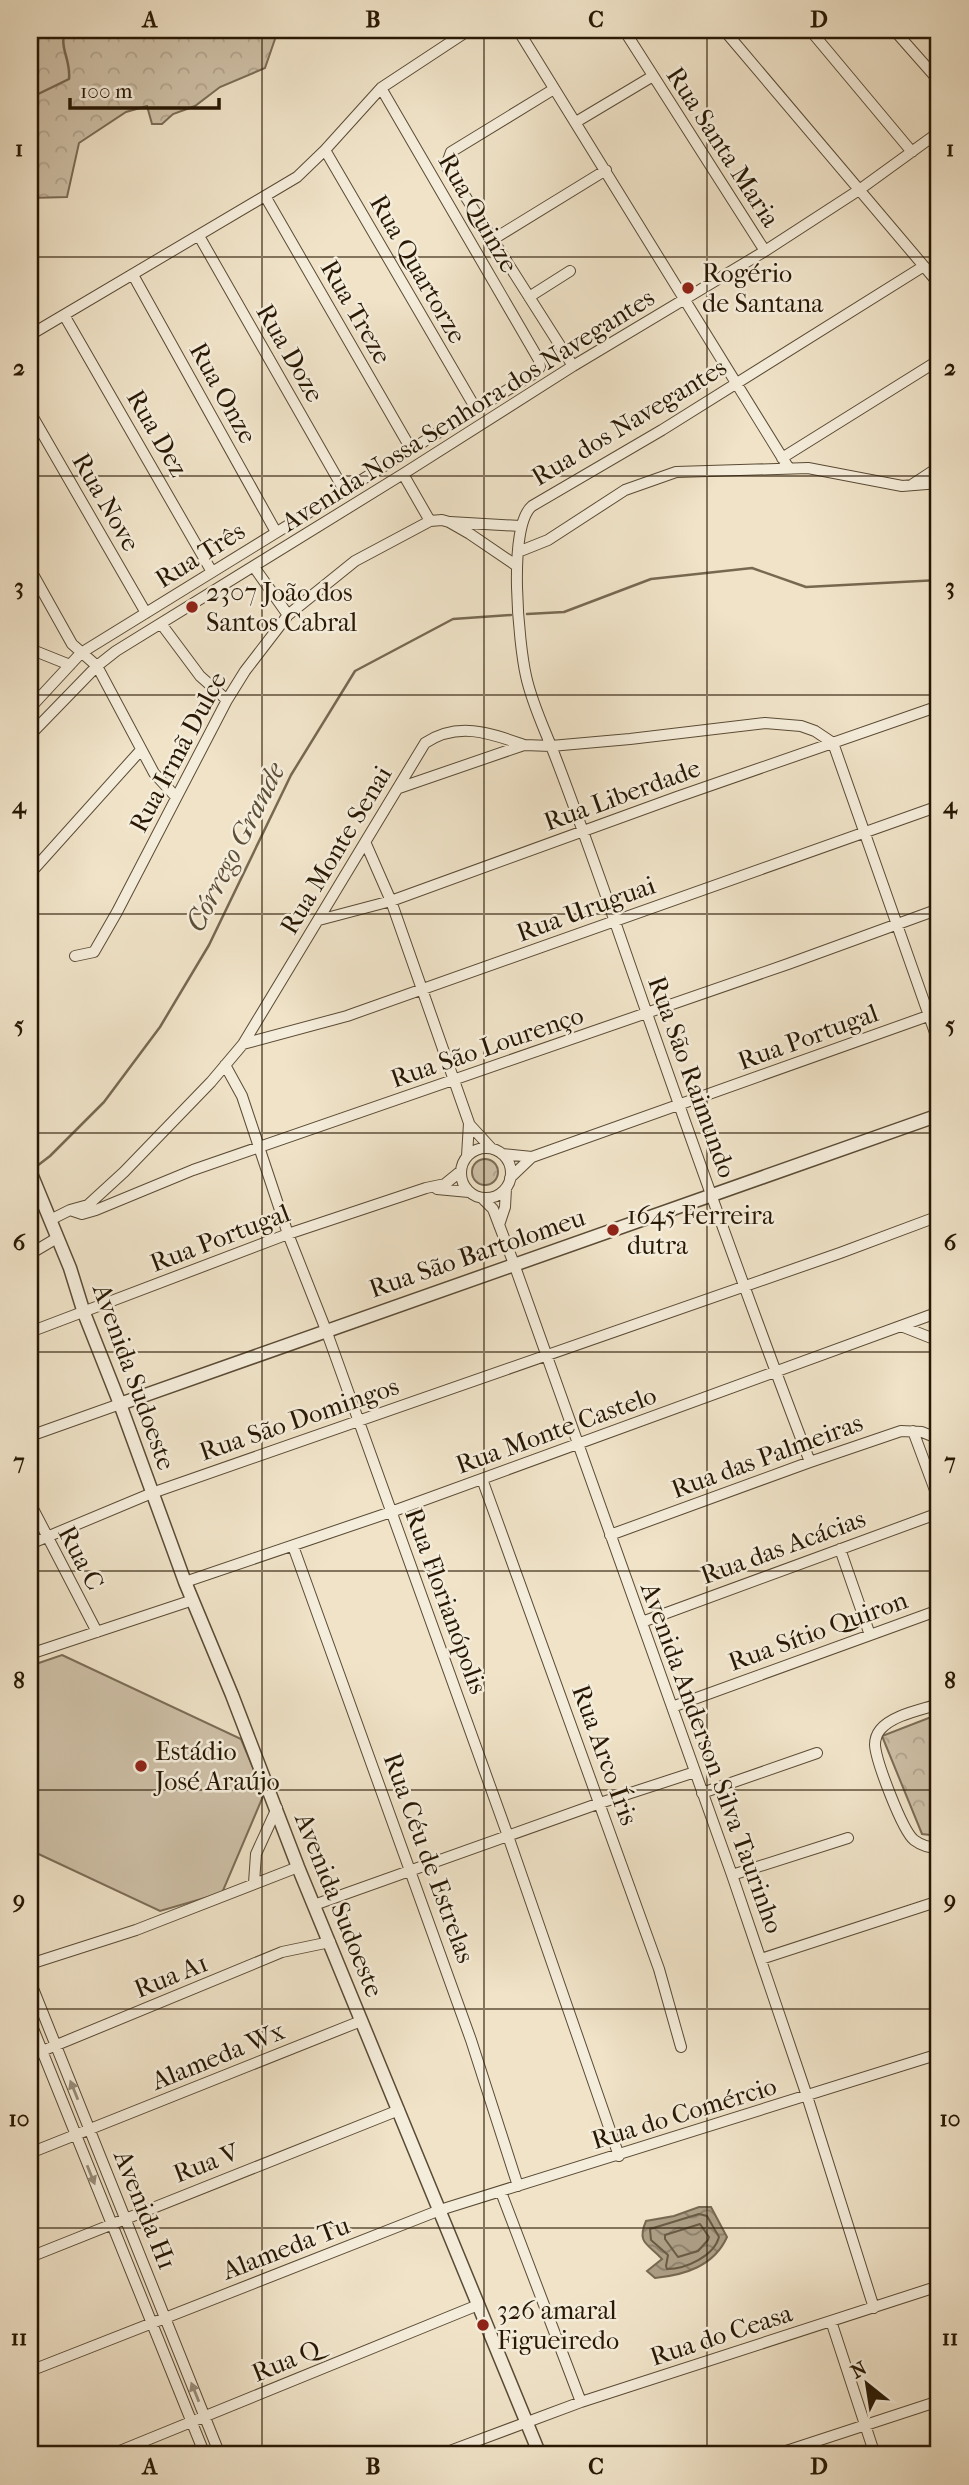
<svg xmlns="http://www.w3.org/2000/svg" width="969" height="2485" font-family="'IM FELL French Canon',serif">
  <defs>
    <pattern id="forest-crowns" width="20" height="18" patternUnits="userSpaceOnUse" patternTransform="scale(1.75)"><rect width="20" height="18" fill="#cec0a7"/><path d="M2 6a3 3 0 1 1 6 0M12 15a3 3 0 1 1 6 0" fill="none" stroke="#b1a48e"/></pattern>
    <pattern id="water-waves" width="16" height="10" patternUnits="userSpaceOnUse" patternTransform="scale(1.75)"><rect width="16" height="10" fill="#ac9e85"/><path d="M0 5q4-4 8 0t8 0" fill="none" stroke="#8c806b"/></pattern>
  </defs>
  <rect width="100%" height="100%" fill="#f0e3c8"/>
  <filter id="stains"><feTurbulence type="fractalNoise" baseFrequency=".00286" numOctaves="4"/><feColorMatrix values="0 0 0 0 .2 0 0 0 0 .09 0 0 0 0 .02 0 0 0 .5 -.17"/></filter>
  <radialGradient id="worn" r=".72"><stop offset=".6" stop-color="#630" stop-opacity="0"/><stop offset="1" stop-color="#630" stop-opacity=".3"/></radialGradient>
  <path fill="url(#forest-crowns)" stroke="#7b6c56" stroke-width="2" d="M30,30H273L275,39L265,68L220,87L195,106L173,114L162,124H152L147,106L126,112L79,143L67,197L31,198Z
    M472 1172a13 13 0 1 1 26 0a13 13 0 1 1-26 0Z
    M939,1714V1836L922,1834L882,1736Z"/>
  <path fill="#cec0a7" stroke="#7b6c56" stroke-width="2" d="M62,1655L241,1739L264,1794L222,1893L160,1911L30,1850V1666Z"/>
  <path fill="url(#water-waves)" stroke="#776851" stroke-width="2" d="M699,2207H711L727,2237C714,2266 685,2275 655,2278L647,2271L662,2259C649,2244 636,2244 646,2221L674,2216Z"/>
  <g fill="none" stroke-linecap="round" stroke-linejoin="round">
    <path stroke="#6a5b44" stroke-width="2" d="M699,2214L707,2216L719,2237C714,2256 686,2269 667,2269L666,2266L668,2255L651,2240L650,2229Z
      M700,2224L709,2237L708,2240L698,2251L678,2257L665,2239V2235Z"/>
    <path stroke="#776851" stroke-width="2.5" d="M30,98L69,79C71,59 59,49 65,30
      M527,614L564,612L651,579L752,568L806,587L939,580
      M37,1166L50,1156L104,1102L160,1027L209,945L291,775L355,671L453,619L511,615"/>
    <defs>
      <path id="minor" d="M518,30L788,467
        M624,30L765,251
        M724,30L939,284
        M810,30L912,152
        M894,30L939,81
        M554,89L451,152L446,166L573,366
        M576,122L653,76
        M325,150L476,409
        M265,196L411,449
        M199,236L344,490
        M492,240L606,170
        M133,275L276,532
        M529,297L570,271
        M64,315L212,572
        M30,335L297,177L325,150L381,88L469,30
        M30,412L146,613
        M782,458L939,360
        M403,474L430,521
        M913,484L939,467
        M450,522L520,526
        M518,552L548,540L625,490L676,472L808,468L902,486L939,483
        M254,567L288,615
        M30,569L72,644L97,666L154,773L176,797
        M162,625L200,676L227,700
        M30,649L70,665
        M30,708L81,653L535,373L540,367L539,360L381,88
        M30,735L97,666L116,651L403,474L573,366L765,251L859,190L939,132
        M399,788L524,745L551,746L630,739L765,723L801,726L815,731L833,743L939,1044
        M366,844L391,901L469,1123L467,1156
        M35,868L140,751
        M319,920L391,901L677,797L939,706
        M75,956L94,952L117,912L227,700L245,671L288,615L355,561L430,521L442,520L449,522L470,534L517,566
        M243,1044L347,1016L939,806
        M225,1065L242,1096L288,1234L326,1330L508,1836L619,2156
        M469,1124L491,1148
        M461 1173a25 25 0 1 1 50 0a25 25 0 1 1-50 0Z
        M502,1154L532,1157
        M510,1178L532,1157L939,1012
        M437,1189L469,1192
        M482,1198L493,1209L514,1264L732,1875L807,2096L874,2308
        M70,1210L88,1205L124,1172L211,1082L243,1044L425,743C458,721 490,733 524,745
        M50,1220L70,1210L82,1214L96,1210L193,1170L788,964L939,909
        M499,1225L505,1207L506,1188
        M30,1254L57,1238
        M901,1326L939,1341
        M30,1332L288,1234L426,1188L445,1184L461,1171
        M913,1431L939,1501
        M30,1436L120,1404
        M810,1462C737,1272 670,1081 604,890C588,845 572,800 555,756C545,730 532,704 526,676C519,645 507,527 532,506L662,430L924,266
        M482,1479L659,1969L681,2047
        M30,1503L97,1632
        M610,1535L810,1462L901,1431L922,1432L939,1439
        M30,1544L152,1493L840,1253L939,1216
        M293,1546L471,2040L518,2186
        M840,1549L870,1635
        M185,1582L391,1512L939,1312
        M642,1622L939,1513
        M30,1654L193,1600
        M939,1704C921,1710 892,1715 880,1730C876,1735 875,1739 875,1745C876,1761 902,1830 914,1840C922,1846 930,1848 939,1848
        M672,1707L939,1610
        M702,1793L817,1753
        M732,1875L848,1838
        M254,1883L256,1854L277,1808
        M314,1905L600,1803L695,1772
        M761,1959L939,1901
        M30,1964L136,1930L298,1867
        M30,1981L220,2455
        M30,2021L205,2455
        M30,2056L282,1952L330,1942
        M30,2153L361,2021
        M501,2192L581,2402
        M30,2257L399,2110
        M831,2321L875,2455
        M30,2371L440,2210L939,2054
        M110,2455L478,2305
        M439,2455L581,2402L939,2286
        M774,2455L939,2401"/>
      <path id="tertiary" d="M30,1171L70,1268L84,1313L120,1404L185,1582L232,1695L298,1867L540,2455
        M120,1404L939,1115"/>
    </defs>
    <use href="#minor" stroke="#5a4b35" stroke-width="12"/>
    <use href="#tertiary" stroke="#5a4b35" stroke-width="15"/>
    <use href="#minor" stroke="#f5eddb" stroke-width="10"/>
    <use href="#tertiary" stroke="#f5eddb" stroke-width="12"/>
  </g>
  <defs><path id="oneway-solid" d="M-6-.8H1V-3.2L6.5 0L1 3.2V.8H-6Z" transform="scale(1.75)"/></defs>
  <g fill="#998d7a">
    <use href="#oneway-solid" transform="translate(74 2090) rotate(-112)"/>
    <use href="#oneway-solid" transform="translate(91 2175) rotate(68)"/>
    <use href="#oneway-solid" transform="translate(195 2392) rotate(-112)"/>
  </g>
  <path fill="none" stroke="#281804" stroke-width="2" stroke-opacity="0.55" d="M262,30V2455M484,30V2455M707,30V2455M30,257H939M30,476H939M30,695H939M30,914H939M30,1133H939M30,1352H939M30,1571H939M30,1790H939M30,2009H939M30,2228H939"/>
  <g fill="#8f2418" stroke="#f5eddb" stroke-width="2.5">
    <circle cx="688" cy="288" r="7"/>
    <circle cx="192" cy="607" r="7"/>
    <circle cx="613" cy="1230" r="7"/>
    <circle cx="141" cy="1766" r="7"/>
    <circle cx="483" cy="2325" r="7"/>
  </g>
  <g text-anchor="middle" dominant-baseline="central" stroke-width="5" stroke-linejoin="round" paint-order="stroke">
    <g font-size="26" fill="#281804" stroke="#f5eddb">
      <text transform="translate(723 147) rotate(57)">Rua Santa Maria</text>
      <text transform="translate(478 213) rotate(60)">Rua Quinze</text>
      <text transform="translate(418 269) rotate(60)">Rua Quartorze</text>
      <text transform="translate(356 312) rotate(60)">Rua Treze</text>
      <text transform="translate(290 353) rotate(60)">Rua Doze</text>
      <text transform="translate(223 393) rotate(61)">Rua Onze</text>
      <text transform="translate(468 410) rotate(-32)">Avenida Nossa Senhora dos Navegantes</text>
      <text transform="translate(629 422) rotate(-31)">Rua dos Navegantes</text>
      <text transform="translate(157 433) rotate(60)">Rua Dez</text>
      <text transform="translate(106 502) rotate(60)">Rua Nove</text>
      <text transform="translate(200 555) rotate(-32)">Rua Três</text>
      <text transform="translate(178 752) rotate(-62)">Rua Irmã Dulce</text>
      <text transform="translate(622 795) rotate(-20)">Rua Liberdade</text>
      <text transform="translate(336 850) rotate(-59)">Rua Monte Senai</text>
      <text transform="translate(586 909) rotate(-20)">Rua Uruguai</text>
      <text transform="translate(808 1037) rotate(-20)">Rua Portugal</text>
      <text transform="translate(487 1047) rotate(-19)">Rua São Lourenço</text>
      <text transform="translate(692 1077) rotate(70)">Rua São Raimundo</text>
      <text transform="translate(220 1238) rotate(-21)">Rua Portugal</text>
      <text transform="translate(477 1253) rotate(-19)">Rua São Bartolomeu</text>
      <text transform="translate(134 1377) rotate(70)">Avenida Sudoeste</text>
      <text transform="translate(299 1419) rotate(-19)">Rua São Domingos</text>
      <text transform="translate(556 1430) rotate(-20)">Rua Monte Castelo</text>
      <text transform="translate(767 1456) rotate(-20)">Rua das Palmeiras</text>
      <text transform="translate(783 1547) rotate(-20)">Rua das Acácias</text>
      <text transform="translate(81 1558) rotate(62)">Rua C</text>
      <text transform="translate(446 1601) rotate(70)">Rua Florianópolis</text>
      <text transform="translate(818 1631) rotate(-20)">Rua Sítio Quiron</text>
      <text transform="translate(605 1755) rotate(70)">Rua Arco Íris</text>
      <text transform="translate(712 1758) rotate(70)">Avenida Anderson Silva Taurinho</text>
      <text transform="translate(429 1858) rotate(70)">Rua Céu de Estrelas</text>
      <text transform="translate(339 1905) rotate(68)">Avenida Sudoeste</text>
      <text transform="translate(171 1976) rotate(-22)">Rua A1</text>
      <text transform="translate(218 2056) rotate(-22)">Alameda Wx</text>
      <text transform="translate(684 2113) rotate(-17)">Rua do Comércio</text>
      <text transform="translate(206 2163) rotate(-21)">Rua V</text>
      <text transform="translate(145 2210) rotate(68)">Avenida H1</text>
      <text transform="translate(286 2248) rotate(-21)">Alameda Tu</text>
      <text transform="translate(721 2335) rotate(-18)">Rua do Ceasa</text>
      <text transform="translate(286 2361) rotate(-22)">Rua Q</text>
    </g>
    <g font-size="26" fill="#281804" stroke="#f5eddb" text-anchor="start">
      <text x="702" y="273">Rogério<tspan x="702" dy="30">de Santana</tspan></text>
      <text x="206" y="592">2307 João dos<tspan x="206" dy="30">Santos Cabral</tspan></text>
      <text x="627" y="1215">1645 Ferreira<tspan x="627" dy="30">dutra</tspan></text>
      <text x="155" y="1751">Estádio<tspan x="155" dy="30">José Araújo</tspan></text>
      <text x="497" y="2310">326 amaral<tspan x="497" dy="30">Figueiredo</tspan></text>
    </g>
    <g font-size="28" font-style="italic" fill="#5d4e38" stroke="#f5eddb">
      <text transform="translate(235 847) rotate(-63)">Córrego Grande</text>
    </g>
  </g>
  <rect width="969" height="2485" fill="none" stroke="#f0e3c8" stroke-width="77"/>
  <g transform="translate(867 2384) rotate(330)" stroke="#f5eddb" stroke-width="5" paint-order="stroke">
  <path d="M0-5L12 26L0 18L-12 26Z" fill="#281804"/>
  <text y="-10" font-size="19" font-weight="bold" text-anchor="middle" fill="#281804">N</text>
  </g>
  <path d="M70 98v10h149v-10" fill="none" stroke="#281804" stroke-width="3.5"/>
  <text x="80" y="98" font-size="21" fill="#281804" stroke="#f5eddb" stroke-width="5" paint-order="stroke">100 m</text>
  <rect x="38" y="38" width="892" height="2408" fill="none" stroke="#281804" stroke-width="2.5"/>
  <g font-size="23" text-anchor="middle" font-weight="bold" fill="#281804">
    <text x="150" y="27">A</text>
    <text x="373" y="27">B</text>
    <text x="596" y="27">C</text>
    <text x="819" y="27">D</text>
    <text x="19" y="156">1</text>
    <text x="950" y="156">1</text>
    <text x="19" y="375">2</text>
    <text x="950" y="375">2</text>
    <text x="19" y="594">3</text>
    <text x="950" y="594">3</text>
    <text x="19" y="813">4</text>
    <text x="950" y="813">4</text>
    <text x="19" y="1032">5</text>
    <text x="950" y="1032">5</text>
    <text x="19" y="1250">6</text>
    <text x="950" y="1250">6</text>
    <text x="19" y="1469">7</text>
    <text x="950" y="1469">7</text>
    <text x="19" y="1688">8</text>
    <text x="950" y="1688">8</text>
    <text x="19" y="1907">9</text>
    <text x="950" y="1907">9</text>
    <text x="19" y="2126">10</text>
    <text x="950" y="2126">10</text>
    <text x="19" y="2345">11</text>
    <text x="950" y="2345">11</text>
    <text x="150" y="2474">A</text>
    <text x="373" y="2474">B</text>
    <text x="596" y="2474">C</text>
    <text x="819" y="2474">D</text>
  </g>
  <rect width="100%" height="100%" filter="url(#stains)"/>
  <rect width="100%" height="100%" fill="url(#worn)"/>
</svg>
